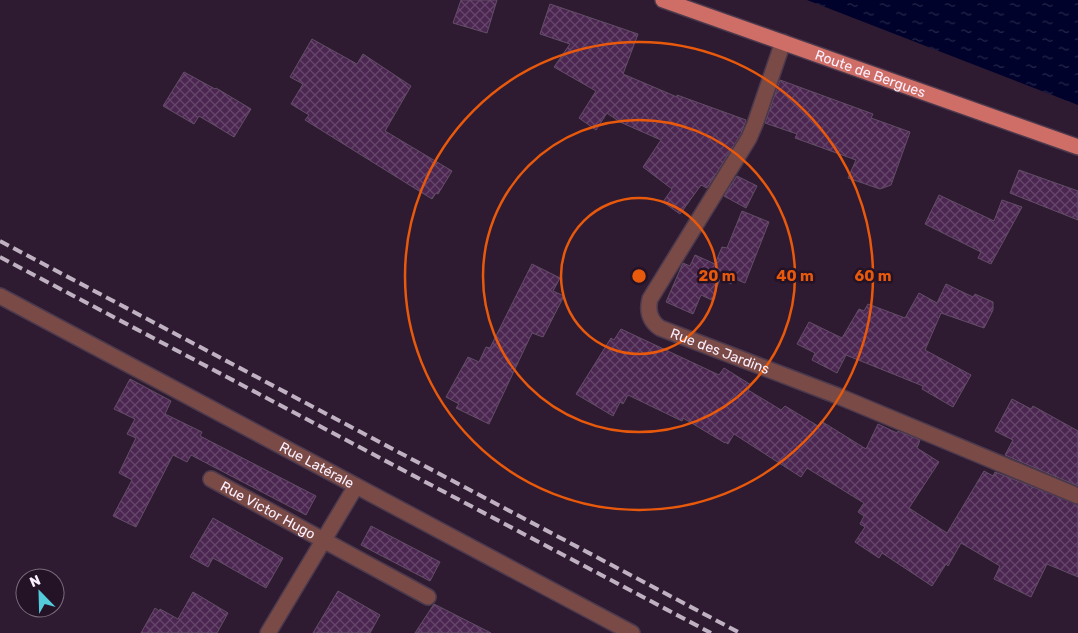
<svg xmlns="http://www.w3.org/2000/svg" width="1078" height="633" font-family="Rubik,sans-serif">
  <defs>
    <pattern id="water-ripples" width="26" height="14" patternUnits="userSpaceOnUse" patternTransform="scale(1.25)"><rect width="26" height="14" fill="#00022b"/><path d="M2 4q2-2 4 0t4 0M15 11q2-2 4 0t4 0" fill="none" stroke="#26274b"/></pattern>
    <pattern id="building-cross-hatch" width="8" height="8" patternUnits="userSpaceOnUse" patternTransform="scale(1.25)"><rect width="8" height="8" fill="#4b2651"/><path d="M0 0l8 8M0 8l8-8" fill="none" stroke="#66466b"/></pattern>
  </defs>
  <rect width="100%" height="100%" fill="#2e1b31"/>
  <path fill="url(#water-ripples)" d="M807,0H1078V105Z"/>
  <path fill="url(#building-cross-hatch)" stroke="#634e67" d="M461,0H497L487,33L453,23Z
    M550,4L638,34L623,74L677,97V95L746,120L741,134L707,188L701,185L680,214L663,202L672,189L643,167L661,140L620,122L607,113L596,130L579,118L596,91L554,67L570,44L540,34Z
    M312,39L357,64L363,54L411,86L385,131L452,171L438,194L436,193L432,199L305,120L309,115L291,104L303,84L290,77Z
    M184,72L215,89L216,88L251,109L234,137L199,116L194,124L163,106Z
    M780,80L873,114L871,118L910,132L891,185L880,189L848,178L856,160L795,138L797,134L765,123Z
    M1019,170L1078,191V220L1010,193Z
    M737,176L757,186L746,208L724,196Z
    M939,195L994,221L1002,200L1022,207L991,264L978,258L981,252L925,224Z
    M742,211L769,222L745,283L733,278L731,284L720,279L712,300L701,295L693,314L666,302L683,263L690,266L695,255L715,264L722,247L727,248Z
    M532,264L560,278L553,291L564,296L543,337L532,333L489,424L456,408L459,404L446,397L468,357L479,362L486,347L490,348Z
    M946,284L973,297L975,294L993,302V310L984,328L941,313L925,350L971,375L953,407L922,389L923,386L846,355L837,373L812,360L815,353L797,344L809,322L842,338L859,309L864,311L868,304L905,318L919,293L937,303Z
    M621,329L719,375L724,368L751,385L748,390L781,410L785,406L818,426L821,421L866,449L878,424L897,433L898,431L920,440L917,448L939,462L909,508L947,533L984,471L993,476L995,472L1078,505V577L1047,564L1031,597L994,579L1000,566L961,543L948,566L946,564L932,586L882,553L879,558L855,542L865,527L860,524L864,516L858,512L864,503L807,468L801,477L734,434L728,444L725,442V443L683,418L682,421L628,395L623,404L620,402L613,416L576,394L611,338L614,340Z
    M130,379L171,401L165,414L202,432L200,436L316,496L306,515L191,455L187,462L173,455L136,527L113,516L132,480L119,473L136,438L127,434L135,419L114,409Z
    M1012,399L1031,409L1033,406L1078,431V486L1005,455L1013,440L995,431Z
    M213,518L283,558L266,588L213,558L208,567L190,557Z
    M371,526L440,562L430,581L361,545Z
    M338,591L380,615L370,633H313Z
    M193,592L228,613L217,633H141L155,608L159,611L160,609L178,619Z
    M434,604L491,633H415Z"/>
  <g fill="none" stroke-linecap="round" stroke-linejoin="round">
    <defs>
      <g id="minor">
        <path id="s1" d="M783,42L755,124L749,138L650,299C647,311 650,321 660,328L838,396L1078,496"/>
        <path id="s2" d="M0,296L632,633"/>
        <path id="s3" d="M211,479L428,597"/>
        <path d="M268,633L356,486"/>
      </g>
      <g id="primary">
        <path id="s4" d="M663,0L1078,147"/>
      </g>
    </defs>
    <use href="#minor" stroke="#4b394e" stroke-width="18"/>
    <use href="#primary" stroke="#4b394e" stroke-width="18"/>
    <use href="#minor" stroke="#7a4a46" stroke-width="15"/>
    <use href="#primary" stroke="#ce6e66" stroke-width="15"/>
    <path stroke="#c0b1c2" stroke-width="4" stroke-dasharray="10 5" stroke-linecap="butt" d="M0,241L740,633
      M0,257L711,633"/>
  </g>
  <g fill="none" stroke="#e8590c" stroke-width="2.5">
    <circle cx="639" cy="276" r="78"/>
    <circle cx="639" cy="276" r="156"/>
    <circle cx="639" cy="276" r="234"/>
  </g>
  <g text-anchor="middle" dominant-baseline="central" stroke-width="5" stroke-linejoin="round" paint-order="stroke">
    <g font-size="14" fill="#fceffe" stroke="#241227">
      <text stroke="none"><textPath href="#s4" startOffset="220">Route de Bergues</textPath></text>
      <text stroke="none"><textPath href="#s1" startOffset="388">Rue des Jardins</textPath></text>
      <text stroke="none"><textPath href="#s2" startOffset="359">Rue Latérale</textPath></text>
      <text stroke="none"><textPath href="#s3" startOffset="65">Rue Victor Hugo</textPath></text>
    </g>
  </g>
  <circle cx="639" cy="276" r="8" fill="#e8590c" stroke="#241227" stroke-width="2.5"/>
  <g font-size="15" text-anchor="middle" font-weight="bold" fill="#e8590c" stroke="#241227" stroke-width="5" stroke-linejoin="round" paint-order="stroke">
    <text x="717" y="281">20 m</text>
    <text x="795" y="281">40 m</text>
    <text x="873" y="281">60 m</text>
  </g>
  <g transform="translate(40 593) rotate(337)"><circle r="24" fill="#241227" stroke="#7a6a7d"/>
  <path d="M0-4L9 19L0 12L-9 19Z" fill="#53cbdb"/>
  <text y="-8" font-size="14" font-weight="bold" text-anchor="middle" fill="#fceffe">N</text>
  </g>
</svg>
